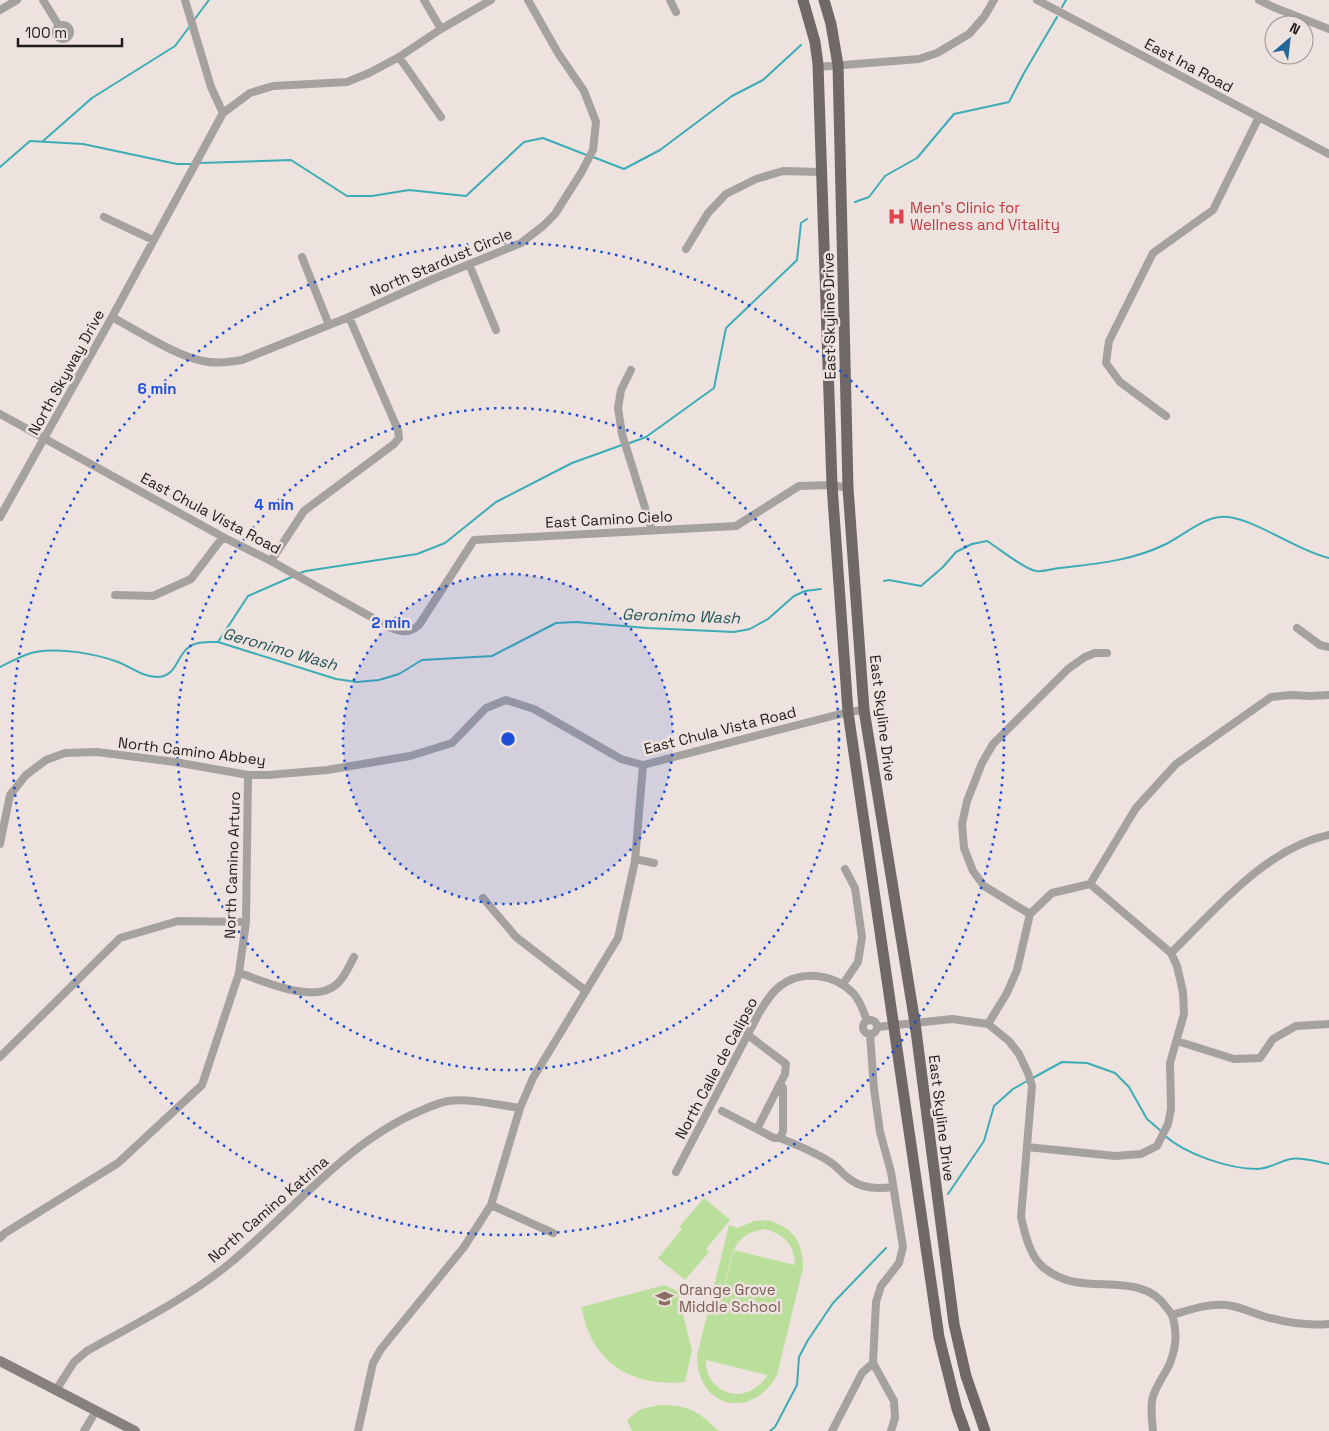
<svg xmlns="http://www.w3.org/2000/svg" width="1329" height="1431" font-family="'Space Grotesk',sans-serif">
  <rect width="100%" height="100%" fill="#ede2de"/>
  <path fill="#badf9a" fill-rule="evenodd" d="M704,1198L730,1220L706,1249L709,1252L685,1280L658,1258L682,1229L679,1227Z
    M767,1220C793,1227 803,1241 803,1268L777,1375C752,1421 697,1408 697,1356L729,1225L738,1228L754,1221ZM765,1229C784,1234 795,1245 795,1265L734,1250L706,1358L733,1251C740,1237 749,1231 765,1229ZM706,1360L767,1375V1376C754,1395 730,1402 713,1382C708,1376 705,1368 706,1360Z
    M665,1285L677,1291L692,1350L685,1382C645,1386 606,1373 589,1333C585,1325 584,1315 581,1307Z
    M660,1405C689,1405 698,1411 719,1431H632L627,1420L641,1409Z"/>
  <g fill="none" stroke-linecap="round" stroke-linejoin="round">
    <path stroke="#3cadb6" stroke-width="2" d="M1062,7L1066,0
      M194,20L209,0
      M43,141L92,98L175,46L190,26
      M593,157L624,169L660,150L732,96L763,80L801,45
      M199,163L291,160L347,196H372L409,190L466,196L524,142L543,138L589,156
      M0,167L30,141L83,144L177,164H192
      M855,202L869,197L885,176L917,158L954,114L1009,102L1024,73L1057,17
      M627,444L646,437L714,388L726,328L797,260L801,223L807,219
      M300,573L306,571L417,554L445,543L496,502L572,463L622,445
      M884,581L889,580L921,586L943,567L956,552L972,544L987,541C1000,549 1022,568 1036,571C1043,572 1052,569 1059,568C1095,564 1132,561 1166,544C1182,536 1203,518 1220,517C1249,514 1296,551 1329,558
      M218,642L248,596L294,576
      M0,667C11,662 24,654 35,652C62,648 93,653 118,662C131,667 143,677 157,677C177,677 176,656 189,647C197,641 209,642 218,642L336,679L357,682L379,680L399,674L422,660L492,656L556,623L576,622L647,628L734,632L750,629L768,619L794,596L805,591L821,589
      M1031,1079L1062,1062L1087,1063L1115,1073L1129,1087L1147,1119L1161,1131
      M1164,1135C1185,1154 1229,1169 1257,1169C1269,1169 1280,1161 1291,1159C1300,1157 1319,1162 1329,1164
      M948,1194L984,1141L994,1106L1013,1089L1027,1081
      M770,1431L775,1427L797,1385L799,1357L808,1340L833,1303L886,1248"/>
    <path stroke="#a5a19f" stroke-width="8" d="M43,0L59,26
      M185,0L211,87L223,113
      M424,0L441,29
      M670,0L676,12
      M1037,0L1329,154
      M1259,0L1273,7L1329,29
      M0,10L17,0
      M56 32a7 7 0 1 1 14 0a7 7 0 1 1-14 0Z
      M399,57L441,117
      M818,67L919,59L937,53L969,34L984,17L994,0
      M104,217L153,240
      M686,249L708,213L726,194L756,179L783,171L821,172
      M302,257L329,325
      M469,264L496,330
      M112,317C138,331 176,356 203,361C216,364 229,362 242,360L349,317L433,279L521,243L543,226L555,214L581,173L593,150L596,122L584,91L558,53L528,0
      M631,370L621,390L618,408L622,434L652,530
      M0,414L223,537L271,561L389,627C401,632 409,634 419,625L474,540L736,526L799,486L832,485L848,488
      M1166,416L1120,382L1106,363L1109,341L1153,253L1213,210L1259,117
      M0,517L112,317L223,113L250,93L273,86L347,82L369,73L399,57L441,29L491,0
      M271,561L304,511L394,444L399,438L398,430L349,317
      M115,595L153,596L191,579L223,537
      M1297,628L1320,645L1329,647
      M0,844L10,795L26,775L46,760L65,753L97,752L175,762L248,775H268L327,770L410,756L452,743L486,708L506,700L534,709L621,759L643,765L848,712L864,710
      M635,859L654,863
      M1090,884L1136,808L1176,764L1271,697L1291,695L1311,696L1328,695
      M483,898L516,937L586,991
      M1030,914L984,886L973,871L964,848L962,824L967,801L982,763L993,744L1068,669L1085,657L1095,653H1107
      M1171,953C1215,910 1266,848 1329,835
      M239,973C265,981 314,1005 337,984C345,977 349,966 354,957
      M843,984L858,962L862,937L855,888L845,869
      M863 1027a7 7 0 1 1 14 0a7 7 0 1 1-14 0Z
      M988,1024L1007,993L1017,970L1030,914L1052,893L1090,884
      M877,1027L952,1019L988,1024L1009,1041L1019,1054L1028,1073L1032,1086L1021,1217C1025,1234 1030,1257 1044,1268C1053,1275 1065,1280 1075,1282C1107,1288 1146,1277 1167,1308C1169,1311 1172,1314 1173,1318C1177,1332 1176,1348 1170,1363C1165,1375 1155,1386 1152,1400C1151,1410 1152,1422 1153,1431
      M748,1035L786,1064L785,1074L757,1129
      M1177,1041L1234,1059L1260,1058L1273,1039L1296,1026L1329,1024
      M0,1057L120,938L178,921L246,922
      M780,1084L783,1088V1131L780,1138
      M722,1111L774,1138H780C797,1145 815,1152 830,1162C838,1167 843,1175 851,1180C863,1189 879,1189 893,1187
      M1027,1147L1115,1156L1141,1154L1157,1146L1168,1124L1171,1109L1170,1063L1184,1014L1183,992L1177,966L1171,953L1090,884
      M676,1172L759,1013C765,1003 771,993 780,986C802,969 835,974 854,994C860,1001 864,1012 867,1021
      M491,1205L553,1233
      M0,1238L5,1233L118,1163L202,1085L239,973L246,922L248,775
      M1172,1315C1189,1310 1208,1303 1226,1305C1239,1306 1250,1312 1263,1316C1283,1322 1308,1326 1329,1324
      M873,1363L894,1401L895,1418L891,1431
      M56,1390L74,1362L87,1351C135,1324 186,1299 229,1264C291,1213 346,1142 420,1111C429,1107 438,1103 448,1101C469,1098 498,1105 520,1108
      M84,1431L96,1411
      M358,1431L373,1363L381,1349L464,1247L491,1205L520,1108L533,1078L618,938L635,861L643,765
      M832,1431L862,1373L873,1363L876,1302L881,1286L899,1263L903,1247L891,1172L880,1132L874,1089L870,1034"/>
    <path stroke="#86807e" stroke-width="10" d="M0,1361L135,1431"/>
    <path stroke="#706866" stroke-width="11" d="M803,0L815,42L818,64L832,485L848,712L939,1337L957,1409L965,1431
      M824,0L831,24L838,65L848,488L864,710L915,1023L954,1324L966,1376L985,1431"/>
  </g>
  <circle cx="508" cy="739" r="165" fill="#1d4ed8" fill-opacity=".12"/>
  <g fill="none" stroke="#1d4ed8" stroke-width="2.5" stroke-dasharray="2.5 5">
    <circle cx="508" cy="739" r="165"/>
    <circle cx="508" cy="739" r="331"/>
    <circle cx="508" cy="739" r="496"/>
  </g>
  <defs>
    <symbol id="hospital-bare" viewBox="-9 -9 18 18"><path d="M-5-5h3v3.5h4V-5h3V5h-3V1.5h-4V5h-3Z" fill="#e0444e" stroke="#ede2de" stroke-width="2.5" paint-order="stroke"/></symbol>
    <symbol id="school-bare" viewBox="-9 -9 18 18"><path d="M0-5L7-2L0 1L-7-2ZM-4 1L0 2.5L4 1V4Q0 6-4 4Z" fill="#8d6e63" stroke="#ede2de" stroke-width="2.5" paint-order="stroke"/></symbol>
  </defs>
  <g fill-rule="evenodd">
    <use href="#hospital-bare" x="884" y="204" width="25" height="25"/>
    <use href="#school-bare" x="652" y="1286" width="25" height="25"/>
  </g>
  <g text-anchor="middle" dominant-baseline="central" stroke-width="5" stroke-linejoin="round" paint-order="stroke">
    <g font-size="15" fill="#1f1c1a" stroke="#ede2de">
      <text transform="translate(1189 65) rotate(28)">East Ina Road</text>
      <text transform="translate(441 262) rotate(-23)">North Stardust Circle</text>
      <text transform="translate(829 316) rotate(-91)">East Skyline Drive</text>
      <text transform="translate(66 372) rotate(-61)">North Skyway Drive</text>
      <text transform="translate(211 513) rotate(28)">East Chula Vista Road</text>
      <text transform="translate(609 519) rotate(-3)">East Camino Cielo</text>
      <text transform="translate(883 718) rotate(83)">East Skyline Drive</text>
      <text transform="translate(720 730) rotate(-14)">East Chula Vista Road</text>
      <text transform="translate(192 751) rotate(7)">North Camino Abbey</text>
      <text transform="translate(232 865) rotate(-88)">North Camino Arturo</text>
      <text transform="translate(716 1068) rotate(-62)">North Calle de Calipso</text>
      <text transform="translate(942 1118) rotate(83)">East Skyline Drive</text>
      <text transform="translate(268 1209) rotate(-41)">North Camino Katrina</text>
    </g>
    <g font-size="15" fill="#be3a42" stroke="#ede2de" text-anchor="start">
      <text x="910" y="207">Men's Clinic for<tspan x="910" dy="17">Wellness and Vitality</tspan></text>
    </g>
    <g font-size="15" fill="#785e54" stroke="#ede2de" text-anchor="start">
      <text x="679" y="1289">Orange Grove<tspan x="679" dy="17">Middle School</tspan></text>
    </g>
    <g font-size="16" font-style="italic" fill="#255559" stroke="#ede2de">
      <text transform="translate(681 616) rotate(2)">Geronimo Wash</text>
      <text transform="translate(280 649) rotate(16)">Geronimo Wash</text>
    </g>
  </g>
  <circle cx="508" cy="739" r="8" fill="#1d4ed8" stroke="#ede2de" stroke-width="2.5"/>
  <g font-size="15" text-anchor="middle" font-weight="bold" fill="#1d4ed8" stroke="#ede2de" stroke-width="5" stroke-linejoin="round" paint-order="stroke">
    <text x="157" y="394">6 min</text>
    <text x="274" y="510">4 min</text>
    <text x="391" y="628">2 min</text>
  </g>
  <g transform="translate(1289 40) rotate(28)"><circle r="24" fill="#ede2de" stroke="#9b9390"/>
  <path d="M0-4L9 19L0 12L-9 19Z" fill="#22669b"/>
  <text y="-8" font-size="14" font-weight="bold" text-anchor="middle" fill="#1f1c1a">N</text>
  </g>
  <path d="M18 38v8h104v-8" fill="none" stroke="#1f1c1a" stroke-width="2.5"/>
  <text x="25" y="38" font-size="15" fill="#1f1c1a" stroke="#ede2de" stroke-width="4" paint-order="stroke">100 m</text>
</svg>
